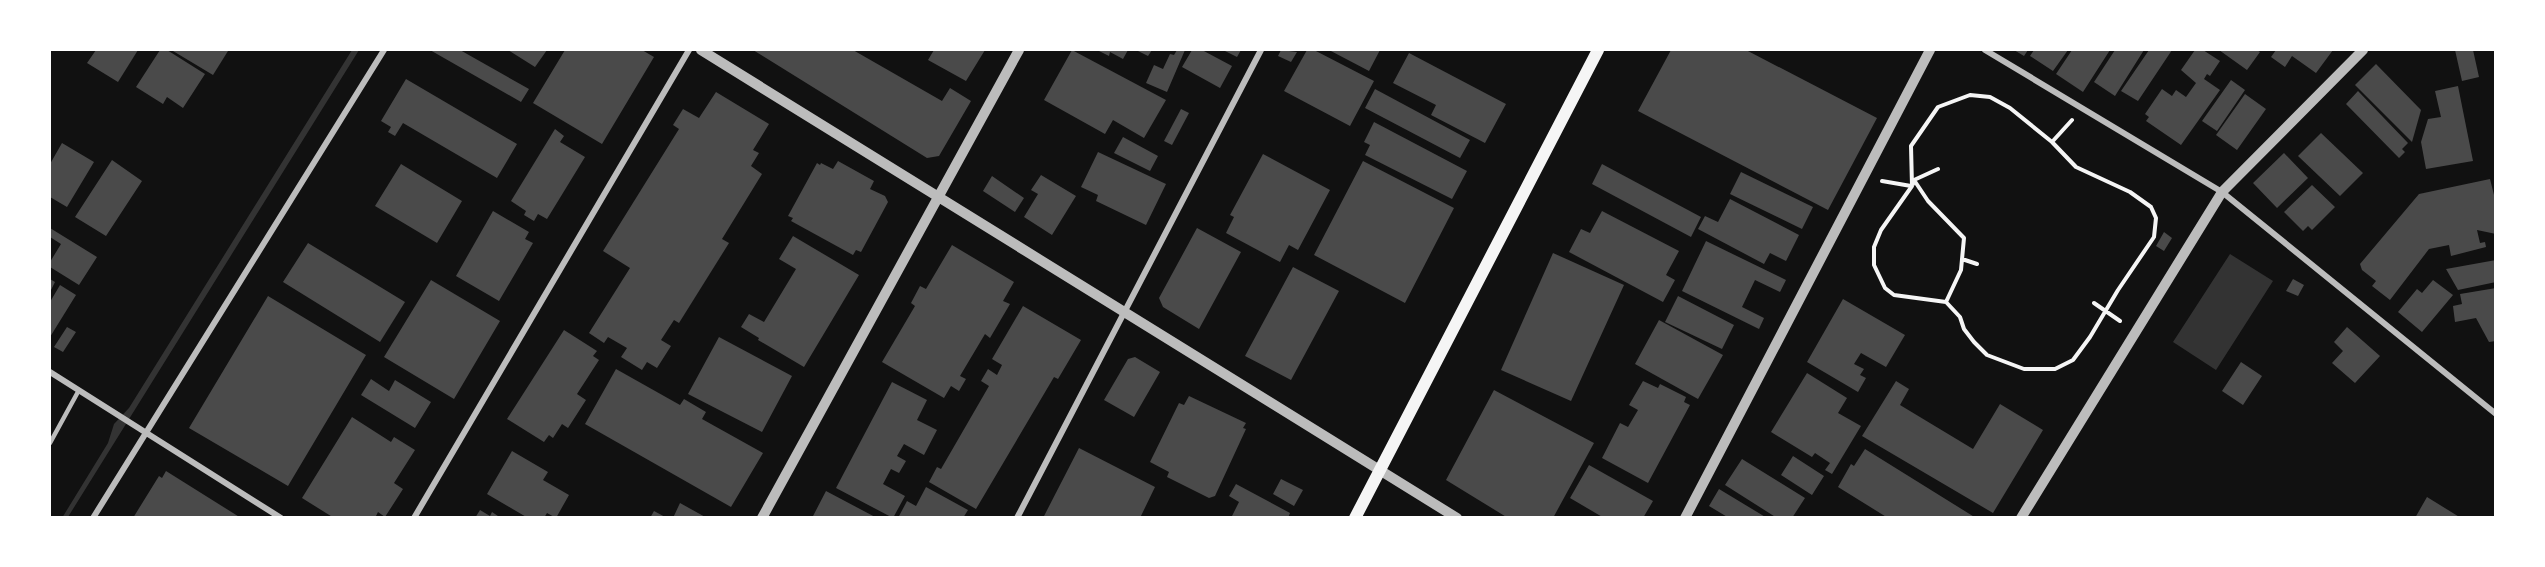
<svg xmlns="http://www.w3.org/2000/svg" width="2545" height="567" font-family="Overpass,sans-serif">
  <rect width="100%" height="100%" fill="#111"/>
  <path fill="#333" d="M352,50H359L68,517L62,518L108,443L114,424L129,408Z
    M2230,254L2273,281L2216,370L2173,342Z"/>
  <path fill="#4a4a4a" d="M96,50H138L118,82L87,63Z
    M160,50H167L205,74L183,108L167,97L163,104L136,87Z
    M174,50H225L228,51L213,75L173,51Z
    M430,50H460L529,89L521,102Z
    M508,50H547L535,67Z
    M565,50H642L654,57L602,144L533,103Z
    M753,50H853L942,101L950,88L971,101L939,156L927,158Z
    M934,50H985L966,81L928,60Z
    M1072,50L1166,100L1144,138L1113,120L1105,134L1044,100Z
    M1097,50H1128L1123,59L1110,52L1109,56Z
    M1136,50H1152L1148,56Z
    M1177,50H1185L1167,92L1146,83L1154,65L1163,69L1170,54L1174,55Z
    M1192,50H1202L1232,66L1220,88L1182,67Z
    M1223,50H1241L1237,57Z
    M1281,50L1297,52L1291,62L1278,56Z
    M1307,50H1314L1374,81L1350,126L1284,91Z
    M1329,50H1380L1369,71Z
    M1671,50H1746L1877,118L1828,210L1638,111Z
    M2014,50H2028L2024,56Z
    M2034,50H2068L2053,71L2030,56Z
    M2072,50H2110L2083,92L2056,74Z
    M2115,50H2144L2115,96L2094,82Z
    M2149,50H2172L2138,101L2121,91Z
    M2195,50H2203L2220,61L2210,76L2207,74L2204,79L2220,90L2181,145L2146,121L2149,117L2145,114L2162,89L2172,96L2176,90L2186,97L2196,83L2181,70Z
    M2219,50H2257L2260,52L2247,70Z
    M2276,50H2333L2316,73L2292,56L2285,67L2271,57Z
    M2455,50H2473L2479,77L2462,81Z
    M1409,53L1506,104L1485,143L1431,115L1436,105L1393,83Z
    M2376,64L2421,110L2412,142L2355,85Z
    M406,79L517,144L497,178L403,123L395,136L388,132L391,127L381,121Z
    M2231,80L2245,90L2217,131L2202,121Z
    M2458,86L2473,161L2426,169L2421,142L2428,119L2441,117L2435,91Z
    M1375,89L1470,140L1460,158L1365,108Z
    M2358,91L2408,143L2402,149L2405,152L2399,158L2346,104Z
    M716,92L769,124L753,150L759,153L751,166L762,174L722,239L729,243L679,323L674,320L661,340L671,346L657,368L647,362L642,370L621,357L627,348L608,337L604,343L589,333L630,268L603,251L679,129L673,125L683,109L699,118Z
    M2245,94L2266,109L2237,150L2216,135Z
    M1181,109L1189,113L1172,145L1164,141Z
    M1374,122L1467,171L1452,199L1365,155L1370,145L1364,142Z
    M555,129L564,136L560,142L585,157L547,219L538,214L534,221L524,215L526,211L511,201Z
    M2321,133L2363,173L2340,196L2298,156Z
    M1123,137L1158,156L1150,171L1114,153Z
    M62,143L94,162L67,207L50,197V164Z
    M1098,152L1166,184L1146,225L1096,201L1098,195L1081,187Z
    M2284,153L2308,178L2277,208L2253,183Z
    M1263,154L1330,190L1298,250L1289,245L1280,262L1226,233L1234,217L1230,215Z
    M112,160L142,181L106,236L75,217Z
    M838,161L874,181L870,189L885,196L888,202L861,252L856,250L853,255L791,221L793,218L788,216L817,163L820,165L821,163L833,169Z
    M1363,161L1454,208L1405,303L1314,255Z
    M401,164L462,201L437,243L375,206Z
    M1602,164L1701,217L1691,237L1592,184Z
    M1741,172L1813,207L1802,229L1730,194Z
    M1041,175L1076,196L1052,235L1024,217L1038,194L1031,190Z
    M992,176L1024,198L1015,212L983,191Z
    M2490,179L2496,203V234L2477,230L2480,243L2485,242L2486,247L2451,256L2449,245L2429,249L2390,300L2372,286L2376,281L2362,270L2360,264L2419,194Z
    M2312,185L2335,207L2312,230L2308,226L2303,231L2284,212Z
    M1730,199L1799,235L1786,261L1770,253L1764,264L1698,229L1705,216L1718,222Z
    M493,211L529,232L525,239L533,243L499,301L456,276Z
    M1602,211L1679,251L1666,275L1675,280L1663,302L1569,252L1581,229L1590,233Z
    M50,228L97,257L79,285L50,267V262L61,244L50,237Z
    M1197,228L1241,252L1199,329L1163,307L1159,298Z
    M2164,232L2172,238L2164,251L2156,246Z
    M793,236L859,275L804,367L758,340L759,338L741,327L749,314L764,322L796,269L779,259Z
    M1706,241L1786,280L1780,292L1755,280L1742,307L1764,318L1759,329L1682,291Z
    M308,243L405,302L380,342L283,282Z
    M952,245L1014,282L1003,301L1010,304L990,338L985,334L960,376L966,379L959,391L951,386L944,398L882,362L915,306L911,303L920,286L926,289Z
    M1553,253L1624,285L1571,401L1501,370Z
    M2496,260V282L2458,290L2446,269Z
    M1293,267L1339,291L1291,380L1245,356Z
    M50,279L55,282L50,292Z
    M2293,279L2304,285L2298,296L2286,291Z
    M431,280L500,321L454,399L384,357Z
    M2433,280L2453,295L2422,332L2398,312L2417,289L2422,293Z
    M60,285L76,295L50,337V302Z
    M2496,288V341L2489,342L2476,318L2455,322L2453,306L2462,304L2460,294Z
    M268,296L366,355L288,486L189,428Z
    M1678,296L1734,325L1722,349L1665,322Z
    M1843,299L1905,335L1886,367L1861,353L1854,364L1864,369L1860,375L1866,378L1858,392L1807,362Z
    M1023,306L1081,340L1058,379L1054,377L976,509L929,482L937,467L941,469L989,386L981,381L988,369L997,375L1002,365L992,359Z
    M1659,320L1723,355L1698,399L1635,364Z
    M67,327L76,332L63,352L54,347Z
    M2347,327L2380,356L2355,383L2332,363L2343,351L2334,342Z
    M564,330L597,351L593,356L599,360L577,394L586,400L568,428L562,424L553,438L549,435L544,442L507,419Z
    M719,337L792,376L762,432L688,394Z
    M1135,357L1160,372L1134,417L1104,400L1128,359Z
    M2241,362L2262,376L2243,405L2222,391Z
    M616,369L680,405L684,399L706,412L702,419L763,453L731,507L585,424Z
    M1807,373L1847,398L1838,413L1861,426L1832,474L1825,470L1830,463L1815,453L1812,457L1771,432Z
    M371,379L389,391L395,380L431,402L415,428L361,395Z
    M1643,381L1658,388L1660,384L1686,397L1684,402L1690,405L1648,483L1602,458L1620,423L1628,427L1638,410L1629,405Z
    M1896,381L1909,389L1900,405L1973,449L2000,404L2043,430L1993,513L1862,436Z
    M892,382L927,400L917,420L937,430L924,455L904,444L897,456L906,461L899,473L891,469L883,484L905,496L893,518L836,488Z
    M1494,390L1594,443L1553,518H1508L1446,480Z
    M1189,396L1246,423L1243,428L1246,429L1215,496L1209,498L1167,477L1169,472L1150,462L1179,403L1184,405Z
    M352,417L391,442L394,437L415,450L394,483L403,489L385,517L378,512L375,518H334L302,498Z
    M1079,448L1155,487L1140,518H1043Z
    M1865,449L1976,518H1888L1838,487L1851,464L1854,466Z
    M512,451L548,472L543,480L569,495L556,518L547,513L544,518H528L487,494Z
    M1793,456L1824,476L1812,495L1781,475Z
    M1742,459L1805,498L1792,518H1777L1725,485Z
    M1589,465L1653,501L1643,518H1604L1570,498Z
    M166,471L241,518H133L159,476L162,478Z
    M1281,479L1303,490L1294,506L1273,494Z
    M1236,484L1290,513L1288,518H1231L1239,502L1229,496Z
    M926,487L968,510L963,518H898L907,501L916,506Z
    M1719,489L1767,518H1729L1709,506Z
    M826,491L877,518H812Z
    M2427,497L2461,518H2415Z
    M680,503L707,518H673Z
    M480,510L490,516L492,512L501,518H475Z
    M654,511L667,518H650Z"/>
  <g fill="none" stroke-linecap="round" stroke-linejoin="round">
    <path stroke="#f5f5f5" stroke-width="4" d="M1970,95L1990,97L2010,108L2052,142L2076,167L2130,192L2151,207L2156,218L2154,237L2118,290L2090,337L2073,360L2055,369H2024L1987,355L1974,342L1964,329L1960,317L1946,302L1894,295L1885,288L1874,265V247L1881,230L1912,186L1911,146L1938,107Z
      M2052,142L2072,120
      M1914,180L1938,169
      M1882,181L1911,186
      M1913,184L1914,180L1928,201L1964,238L1961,270L1946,302
      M1962,259L1977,264
      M2094,303L2120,321"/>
    <path stroke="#bcbcbc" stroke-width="4.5" d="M50,443L79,390"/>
    <path stroke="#bcbcbc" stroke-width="6" d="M1985,50L2222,192L2496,414
      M50,372L281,518
      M93,518L384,50
      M414,518L689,50
      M1017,518L1261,50"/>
    <path stroke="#bcbcbc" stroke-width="10" d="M701,50L1457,518
      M762,518L1019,50
      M1685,518L1930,50
      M2021,518L2222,192L2363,50"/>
    <path stroke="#f5f5f5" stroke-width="12" d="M1355,518L1598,50"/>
  </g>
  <rect width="2545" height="567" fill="none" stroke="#ffffff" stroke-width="102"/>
</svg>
